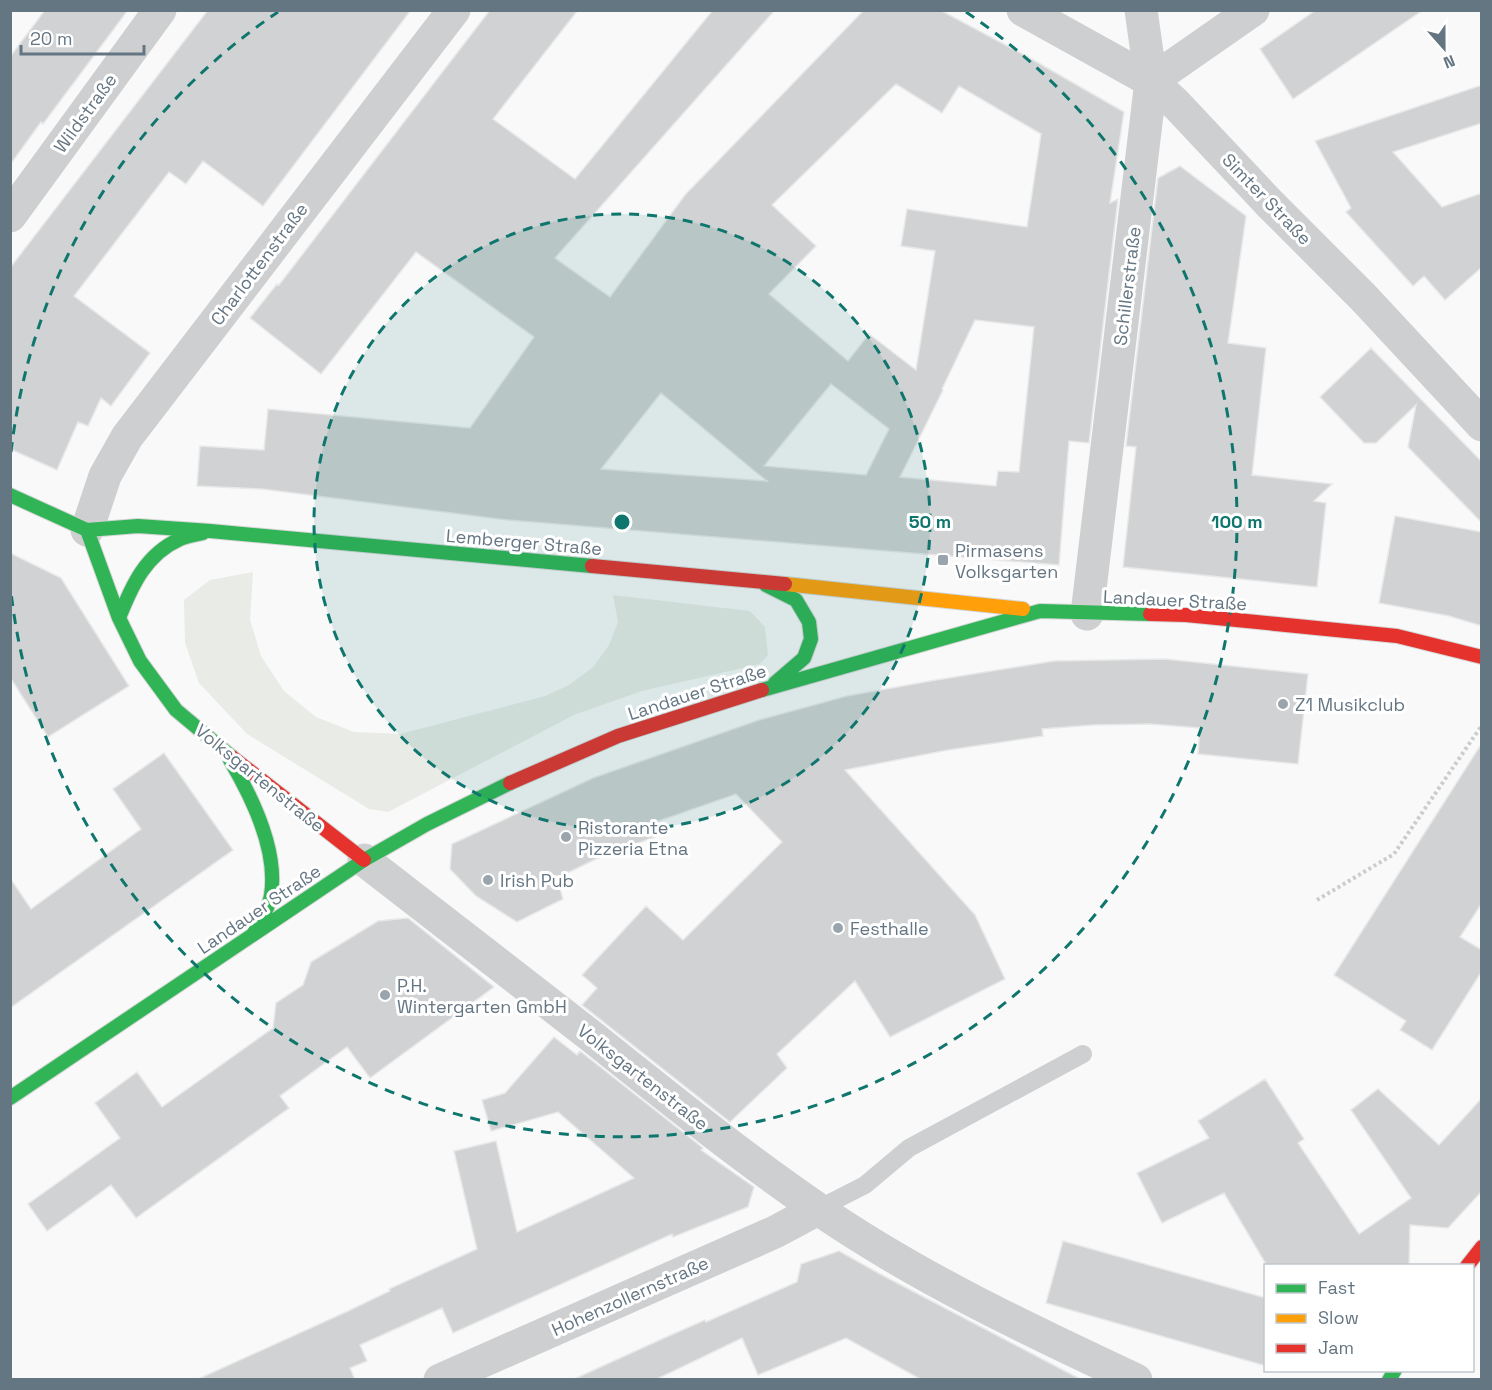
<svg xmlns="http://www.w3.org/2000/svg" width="1492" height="1390" font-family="'Space Grotesk',sans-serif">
  <rect width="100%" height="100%" fill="#f9f9f9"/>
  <path fill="#e8ebe6" d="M253,572L250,620L261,656L284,691L316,717L354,732L400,734L545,696L569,685L593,667L609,645L618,622L613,595L750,611L765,627L768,655L760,664L642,691L574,715L388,812L369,809L247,734L199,683L185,643L184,600L210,580Z"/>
  <path fill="#d0d2d3" stroke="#e8e8e8" stroke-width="1.5" fill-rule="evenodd" d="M45,10H128L43,124L41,122L10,165V57Z
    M208,10H411L263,206L203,161L186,184L169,172L74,296L150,353L111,406L101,398L88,426L78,422L57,470L10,449V268Z
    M490,10H578L493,119L575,179L713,10H775L555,258L610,297L685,195L864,10H940L1028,57L1124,112L1110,203L1118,199L1089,443L1069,441L1059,565L507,520L262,489L197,486L200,446L264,450L268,409L470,428L534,337L416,252L321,374L250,318L277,284L279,285ZM896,84L942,113L959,86L1041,134L1027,227L907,209L901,246L935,251L916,370L869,334L848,361L769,294L816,246L772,205ZM975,320L1034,327L1019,472L998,471L996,486L900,477L943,390L942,389ZM831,384L889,429L866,475L764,466ZM661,393L758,474L767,481L601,469Z
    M1316,10H1423L1293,99L1260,49Z
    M1482,85V123L1393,152L1442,207L1482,193V267L1445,300L1424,276L1413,286L1346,212L1351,208L1315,141Z
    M1180,166L1246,216L1228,343L1266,348L1252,475L1332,484L1314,501L1326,503L1317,587L1123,567L1136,447L1126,446L1158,178Z
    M1371,348L1482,462V523L1408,447L1416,405L1376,443H1364L1320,397Z
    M1395,516L1482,532V626L1449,616L1379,603Z
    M10,553L61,578L129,686L48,737L10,677Z
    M1165,659L1308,674L1298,764L1198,754L1200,728L1150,724L1093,725L1042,729L1043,736L948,750L845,770L975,915L1005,979L890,1037L855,981L777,1054L787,1068L730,1122L582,1005L597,988L582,975L646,906L683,940L782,842L736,794L653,823L657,836L596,859L557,878L563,899L517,922L476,896L450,869L452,844L593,778L759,720L847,696L936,680L1054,661Z
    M1482,743V903L1460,937L1482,950V971L1432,1050L1400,1030L1406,1021L1334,975Z
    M164,753L233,850L10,1008V878L31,909L141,829L113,789Z
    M408,918L494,987L370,1078L347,1047L280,1096L289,1108L136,1218L111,1185L47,1231L28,1204L120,1138L95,1103L137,1072L162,1107L273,1028L276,1003L303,985L311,962L378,921Z
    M554,1037L577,1055L580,1051L703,1148L701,1150L754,1187L748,1207L673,1237L672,1234L453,1333L442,1308L360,1345L367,1361L350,1368L355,1380H196L346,1312L390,1291L389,1289L477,1249L454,1151L496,1141L517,1232L634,1178L558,1112L491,1131L482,1100L505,1093Z
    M1265,1079L1304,1139L1298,1143L1359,1234L1411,1198L1351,1110L1378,1089L1439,1145L1482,1098V1191L1448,1228L1410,1225L1409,1266H1267L1224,1193L1162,1223L1137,1173L1209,1138L1198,1121Z
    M1063,1241L1266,1298V1366L1046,1303Z
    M839,1251L880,1274L1082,1380H922L846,1338L758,1375L742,1338L655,1380H572L662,1339L705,1320L706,1322L797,1282L801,1264Z"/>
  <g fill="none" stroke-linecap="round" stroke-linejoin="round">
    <defs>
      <path id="fast" d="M10,495L87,530L138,526L210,531L592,566
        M87,530L119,618L140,661L176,710L232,757
        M766,585L796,600L809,622L811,639L804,658L775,683
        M119,618C132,585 146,554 180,539C187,536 195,535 203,533
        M762,690L1040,611L1150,614
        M230,760C252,797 278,851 271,895C269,909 260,921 254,933
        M10,1098L364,860L427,824L510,783
        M1389,1380L1395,1370"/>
      <path id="slow" d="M785,584L1023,609"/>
      <path id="jam" d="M592,566L785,584
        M1150,614L1186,615L1397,636L1482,657
        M232,757L364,860
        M510,783L618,736L762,690
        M1467,1266L1482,1247"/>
    </defs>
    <use href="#fast" stroke="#d5d6d7" stroke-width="16"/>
    <use href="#slow" stroke="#d5d6d7" stroke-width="16"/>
    <use href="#jam" stroke="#d5d6d7" stroke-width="16"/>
    <path stroke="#cbcccd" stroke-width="4" stroke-dasharray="3 3" stroke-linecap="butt" d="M1317,900L1394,854L1482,725"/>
    <path stroke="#cecfd0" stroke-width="18" d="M818,1209L865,1185L909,1148L1083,1054"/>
    <path stroke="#cecfd0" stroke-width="33" d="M1023,10L1151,81L1176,104L1270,204L1363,297L1482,425
      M1151,81L1253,10
      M10,216L160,10
      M87,530L105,476L127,437L454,10
      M1087,614L1151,81L1141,10
      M364,860C440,919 516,977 591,1036C665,1095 739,1155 818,1209C917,1277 1027,1329 1136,1380
      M440,1380L775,1232L818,1209"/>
    <use href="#fast" stroke="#30b455" stroke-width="14"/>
    <use href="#slow" stroke="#ff9f0a" stroke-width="14"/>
    <use href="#jam" stroke="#e5322d" stroke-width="14"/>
  </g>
  <circle cx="622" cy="522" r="308" fill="#0f766e" fill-opacity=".12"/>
  <g fill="none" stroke="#0f766e" stroke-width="3" stroke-dasharray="10 8">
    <circle cx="622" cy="522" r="308"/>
    <path d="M11 452A615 615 0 0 1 278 12M966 12A615 615 0 1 1 11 592"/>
  </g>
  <g fill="#99a4ac" stroke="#fff" stroke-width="2">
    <rect x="937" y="554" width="12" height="12" rx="3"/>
    <circle cx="1283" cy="704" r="6"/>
    <circle cx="566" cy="837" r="6"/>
    <circle cx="488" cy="880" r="6"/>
    <circle cx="838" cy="928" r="6"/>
    <circle cx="385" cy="995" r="6"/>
  </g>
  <g text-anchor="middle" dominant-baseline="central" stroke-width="6" stroke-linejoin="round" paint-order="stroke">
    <g font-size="18" fill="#657683" stroke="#fff">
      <text transform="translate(85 113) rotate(-54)">Wildstraße</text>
      <text transform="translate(1267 199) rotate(46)">Simter Straße</text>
      <text transform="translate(259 264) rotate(-53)">Charlottenstraße</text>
      <text transform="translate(1127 286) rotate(-83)">Schillerstraße</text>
      <text transform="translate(524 542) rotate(5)">Lemberger Straße</text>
      <text transform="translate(1175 600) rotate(3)">Landauer Straße</text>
      <text transform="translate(697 692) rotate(-18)">Landauer Straße</text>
      <text transform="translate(260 778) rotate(39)">Volksgartenstraße</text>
      <text transform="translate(259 909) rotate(-34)">Landauer Straße</text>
      <text transform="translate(643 1077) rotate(38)">Volksgartenstraße</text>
      <text transform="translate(630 1296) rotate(-24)">Hohenzollernstraße</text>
    </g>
    <g font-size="18" fill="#657683" stroke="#fff" text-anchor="start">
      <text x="955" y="550">Pirmasens<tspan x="955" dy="21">Volksgarten</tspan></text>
      <text x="1295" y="704">Z1 Musikclub</text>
      <text x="578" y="827">Ristorante<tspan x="578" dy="21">Pizzeria Etna</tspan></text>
      <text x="500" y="880">Irish Pub</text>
      <text x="850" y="928">Festhalle</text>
      <text x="397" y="985">P.H.<tspan x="397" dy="21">Wintergarten GmbH</tspan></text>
    </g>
  </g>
  <circle cx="622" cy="522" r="9" fill="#0f766e" stroke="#fff" stroke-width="3"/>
  <g font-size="18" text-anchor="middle" font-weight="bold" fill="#0f766e" stroke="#fff" stroke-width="6" stroke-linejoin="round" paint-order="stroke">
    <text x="930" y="528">50 m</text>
    <text x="1237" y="528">100 m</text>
  </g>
  <rect width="1492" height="1390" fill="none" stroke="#657683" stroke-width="24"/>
  <rect x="1264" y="1264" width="210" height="108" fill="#ffffff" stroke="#c1c8cd" stroke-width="1.5"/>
  <rect x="1276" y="1284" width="30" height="9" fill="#30b455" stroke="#c1c8cd" stroke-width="1.5"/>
  <text x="1318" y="1294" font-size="18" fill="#657683">Fast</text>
  <rect x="1276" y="1314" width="30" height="9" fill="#ff9f0a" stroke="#c1c8cd" stroke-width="1.5"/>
  <text x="1318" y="1324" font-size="18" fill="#657683">Slow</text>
  <rect x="1276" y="1344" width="30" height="9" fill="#e5322d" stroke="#c1c8cd" stroke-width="1.5"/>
  <text x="1318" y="1354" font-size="18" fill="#657683">Jam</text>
  <g transform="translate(1444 48) rotate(159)" stroke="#ffffff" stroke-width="4.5" paint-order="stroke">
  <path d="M0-4.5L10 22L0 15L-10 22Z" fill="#657683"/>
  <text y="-9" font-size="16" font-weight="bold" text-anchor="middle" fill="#657683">N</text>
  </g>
  <path d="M21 45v9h123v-9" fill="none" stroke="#657683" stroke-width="3"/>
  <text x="30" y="45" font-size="18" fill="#657683" stroke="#ffffff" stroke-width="4.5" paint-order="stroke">20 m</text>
</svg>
